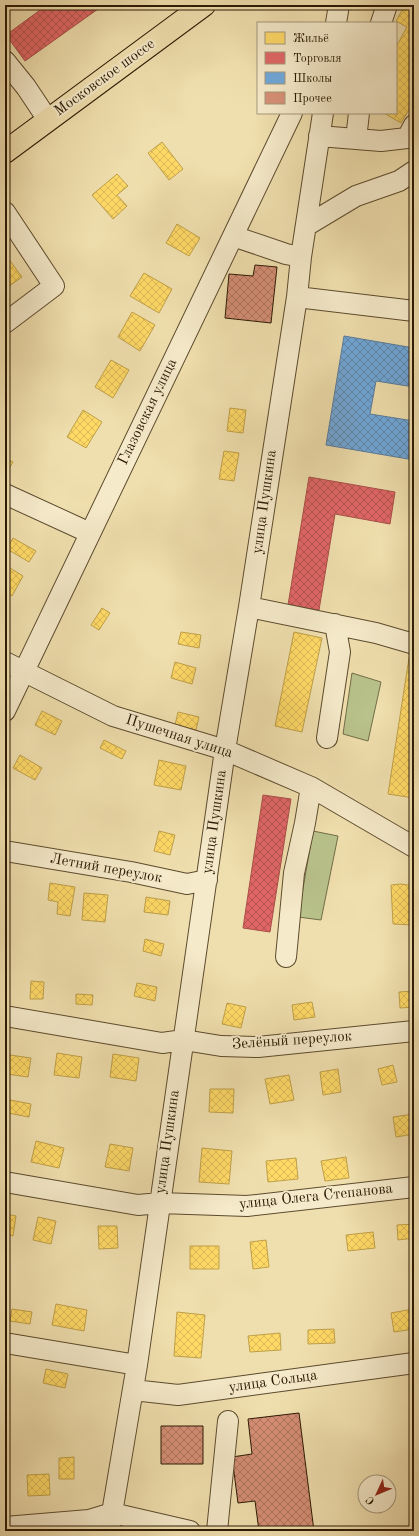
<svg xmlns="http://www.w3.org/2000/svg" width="419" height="1536" font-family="'Old Standard TT',serif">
  <defs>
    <pattern id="homes-cross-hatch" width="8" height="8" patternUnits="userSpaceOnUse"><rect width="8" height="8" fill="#ffd966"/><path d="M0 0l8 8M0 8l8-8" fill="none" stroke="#dbba57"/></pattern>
    <pattern id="shops-cross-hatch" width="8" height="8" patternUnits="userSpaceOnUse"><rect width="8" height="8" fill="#e06666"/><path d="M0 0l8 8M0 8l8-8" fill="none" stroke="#b65352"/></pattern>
    <pattern id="schools-cross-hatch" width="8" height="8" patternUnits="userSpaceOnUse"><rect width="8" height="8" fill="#6fa8dc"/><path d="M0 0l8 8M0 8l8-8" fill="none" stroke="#5b88b0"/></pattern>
    <pattern id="building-cross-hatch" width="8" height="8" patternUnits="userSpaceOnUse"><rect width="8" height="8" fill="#d68f76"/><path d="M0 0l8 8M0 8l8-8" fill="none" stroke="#ae745f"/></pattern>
  </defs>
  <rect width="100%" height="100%" fill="#f0dfae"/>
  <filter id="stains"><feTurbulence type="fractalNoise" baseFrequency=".005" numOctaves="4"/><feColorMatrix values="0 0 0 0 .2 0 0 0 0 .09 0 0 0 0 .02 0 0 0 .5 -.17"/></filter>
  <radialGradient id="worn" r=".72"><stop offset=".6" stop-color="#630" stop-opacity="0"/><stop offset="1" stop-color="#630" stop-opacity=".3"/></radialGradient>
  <path fill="#b9c28b" stroke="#726e48" d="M352,673L381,682L368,741L343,734Z
    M313,831L338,836L321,920L298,917Z"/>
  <path fill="url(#homes-cross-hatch)" stroke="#bfa049" d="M405,5H414V75L411,80L414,82V101L401,123L384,113H396V47L407,27L396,21Z
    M162,142L183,169L169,180L148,153Z
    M117,174L128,186L117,195L127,206L113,219L92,195Z
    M177,224L200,238L189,256L166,243Z
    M5,254L22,277L5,289Z
    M144,273L172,289L159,313L130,296Z
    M132,312L155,325L140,351L118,337Z
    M111,360L129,370L113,398L95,387Z
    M230,408L246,410L243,433L227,431Z
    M83,410L102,422L86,448L67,437Z
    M224,451L239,453L234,481L219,479Z
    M5,458L13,462L5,475Z
    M13,538L36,551L29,562L7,549Z
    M5,565L23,576L12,596L5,592Z
    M102,608L110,613L99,630L91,625Z
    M181,632L201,635L199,648L178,644Z
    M294,632L322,638L302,732L275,726Z
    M409,658L414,659V798L388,794Z
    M175,662L196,668L192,684L171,678Z
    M42,711L62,721L55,735L35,725Z
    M178,712L199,717L196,730L175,725Z
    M104,740L126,751L122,759L100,748Z
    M20,755L42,768L35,780L13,768Z
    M159,760L186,766L181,790L154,785Z
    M159,831L175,835L170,855L154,851Z
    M50,883L75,887L70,916L57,914L58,902L48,900Z
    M401,884L414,886V925L393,924L391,885Z
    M84,893L108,895L105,922L82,920Z
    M146,897L170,901L168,915L144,912Z
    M145,939L164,944L161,956L143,951Z
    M31,981L44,982L43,999H30Z
    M137,983L157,987L155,1001L134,996Z
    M414,991V1007L400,1008L399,992Z
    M76,994L93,995L92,1005L76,1004Z
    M312,1002L315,1017L294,1020L292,1005Z
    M227,1003L246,1007L241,1028L222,1024Z
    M57,1053L82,1057L79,1078L54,1075Z
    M113,1054L139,1058L136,1081L110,1077Z
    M10,1055L31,1058L28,1077L7,1074Z
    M393,1065L397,1082L382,1085L378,1069Z
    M338,1069L341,1092L323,1095L320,1072Z
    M289,1075L294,1100L270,1104L265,1079Z
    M210,1089H234L233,1113L209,1112Z
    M5,1099L31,1104L29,1117L8,1113L6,1125H5Z
    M414,1114V1134L396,1137L393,1117Z
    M36,1141L64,1148L59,1168L31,1162Z
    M110,1144L133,1148L129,1171L105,1167Z
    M202,1148L232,1151L229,1184L199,1182Z
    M346,1157L349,1178L325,1181L321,1161Z
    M296,1158L298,1179L268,1182L266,1161Z
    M5,1214L16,1216L13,1236L5,1234Z
    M38,1217L56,1221L51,1244L33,1240Z
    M414,1224V1238L398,1240L397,1225Z
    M98,1226H117L118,1248L99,1249Z
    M373,1232L375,1248L348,1251L346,1235Z
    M266,1240L269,1267L253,1269L250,1242Z
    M190,1246H219V1269H190Z
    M56,1304L87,1310L84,1331L52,1325Z
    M12,1309L32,1312L30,1324L10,1321Z
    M413,1309L414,1329L394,1332L391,1313Z
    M177,1312L205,1315L201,1358L174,1356Z
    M334,1329L335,1343L308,1344V1330Z
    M280,1333L281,1350L250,1352L248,1336Z
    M46,1369L68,1374L65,1388L43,1383Z
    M74,1457V1479H59V1458Z
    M49,1474L50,1495L28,1496L27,1475Z"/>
  <path fill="url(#shops-cross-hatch)" stroke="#a94f49" d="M47,5H95L98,9L25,61L6,35Z
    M309,477L395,492L390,524L335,514L319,610L288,605Z
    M263,795L291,799L270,932L243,928Z"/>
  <path fill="url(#schools-cross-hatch)" stroke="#5a7d9b" d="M344,336L414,348V387L376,381L370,414L414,421V460L326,445Z"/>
  <path fill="url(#building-cross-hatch)" stroke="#2a1a04" d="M255,265L277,267L271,323L225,318L229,274L253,276Z
    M299,1413L314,1531H259L255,1501L238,1503L232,1457L252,1454L248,1419Z
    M161,1426H203V1464H161Z"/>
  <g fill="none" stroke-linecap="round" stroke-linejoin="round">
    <defs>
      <path id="minor" d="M336,23L339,5
        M381,23L387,5
        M5,61L26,87L48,120
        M319,136L381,141L407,138L414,125
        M356,139L359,113
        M5,212L54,286L5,323
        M306,226L356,196L399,181L414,171
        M233,236L286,254L301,257
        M297,297L414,311
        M5,494L90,533
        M249,607L376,633L414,644
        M5,662L113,716L225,750L311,787L414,847
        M5,711L292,113
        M327,738L340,652L335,624
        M5,851L131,872L187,884L207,880
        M286,957L294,873L305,823L311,787
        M5,1016L162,1043L184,1040L221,1046L258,1047L414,1031
        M5,1182L138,1205L160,1203L247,1206L414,1187
        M5,1343L137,1365
        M133,1390L178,1395L414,1363
        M5,1527L89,1520L112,1513L190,1531
        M109,1531L137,1365L225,750L249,607L297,297L301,257L323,113
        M217,1531L228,1421"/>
      <path id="major" d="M5,152L204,5"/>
    </defs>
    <use href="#minor" stroke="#5c4b2e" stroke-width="22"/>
    <use href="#major" stroke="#2a1a04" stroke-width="24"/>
    <use href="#minor" stroke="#f5eaca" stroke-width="20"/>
    <use href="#major" stroke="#f0dfae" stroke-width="22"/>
  </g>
  <g text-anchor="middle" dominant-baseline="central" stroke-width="4" stroke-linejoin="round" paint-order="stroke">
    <g font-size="15" fill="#2a1a04" stroke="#f5eaca">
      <text transform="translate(105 78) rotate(-36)">Московское шоссе</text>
      <text transform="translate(148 412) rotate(-64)">Глазовская улица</text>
      <text transform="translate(265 502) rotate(-82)">улица Пушкина</text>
      <text transform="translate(179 737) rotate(18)">Пушечная улица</text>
      <text transform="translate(215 822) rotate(-82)">улица Пушкина</text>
      <text transform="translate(106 869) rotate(10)">Летний переулок</text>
      <text transform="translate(292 1041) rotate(-4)">Зелёный переулок</text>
      <text transform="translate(168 1142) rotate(-82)">улица Пушкина</text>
      <text transform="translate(316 1197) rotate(-6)">улица Олега Степанова</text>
      <text transform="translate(273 1382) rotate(-8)">улица Сольца</text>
    </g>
  </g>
  <rect width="419" height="1536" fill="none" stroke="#f0dfae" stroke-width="20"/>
  <rect x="6" y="6" width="407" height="1524" fill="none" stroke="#2a1a04" stroke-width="2"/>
  <rect x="10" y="10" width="399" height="1516" fill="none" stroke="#2a1a04"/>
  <rect x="257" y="22" width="140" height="92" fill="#f5eaca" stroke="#a4977b"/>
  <rect x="265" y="32" width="20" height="12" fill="#ffd966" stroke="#a4977b"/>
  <text x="293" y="42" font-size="12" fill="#2a1a04">Жильё</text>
  <rect x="265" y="52" width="20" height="12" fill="#e06666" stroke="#a4977b"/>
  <text x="293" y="62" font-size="12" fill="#2a1a04">Торговля</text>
  <rect x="265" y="72" width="20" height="12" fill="#6fa8dc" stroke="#a4977b"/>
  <text x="293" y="82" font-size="12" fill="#2a1a04">Школы</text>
  <rect x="265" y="92" width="20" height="12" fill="#d68f76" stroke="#a4977b"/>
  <text x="293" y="102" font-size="12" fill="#2a1a04">Прочее</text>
  <g transform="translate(377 1494) rotate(226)"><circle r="19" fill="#f5eaca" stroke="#a4977b"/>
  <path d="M0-3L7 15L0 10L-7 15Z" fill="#8f2418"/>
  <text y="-6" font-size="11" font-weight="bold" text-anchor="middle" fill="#2a1a04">С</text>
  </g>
  <rect width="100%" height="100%" filter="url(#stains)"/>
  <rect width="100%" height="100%" fill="url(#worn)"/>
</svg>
